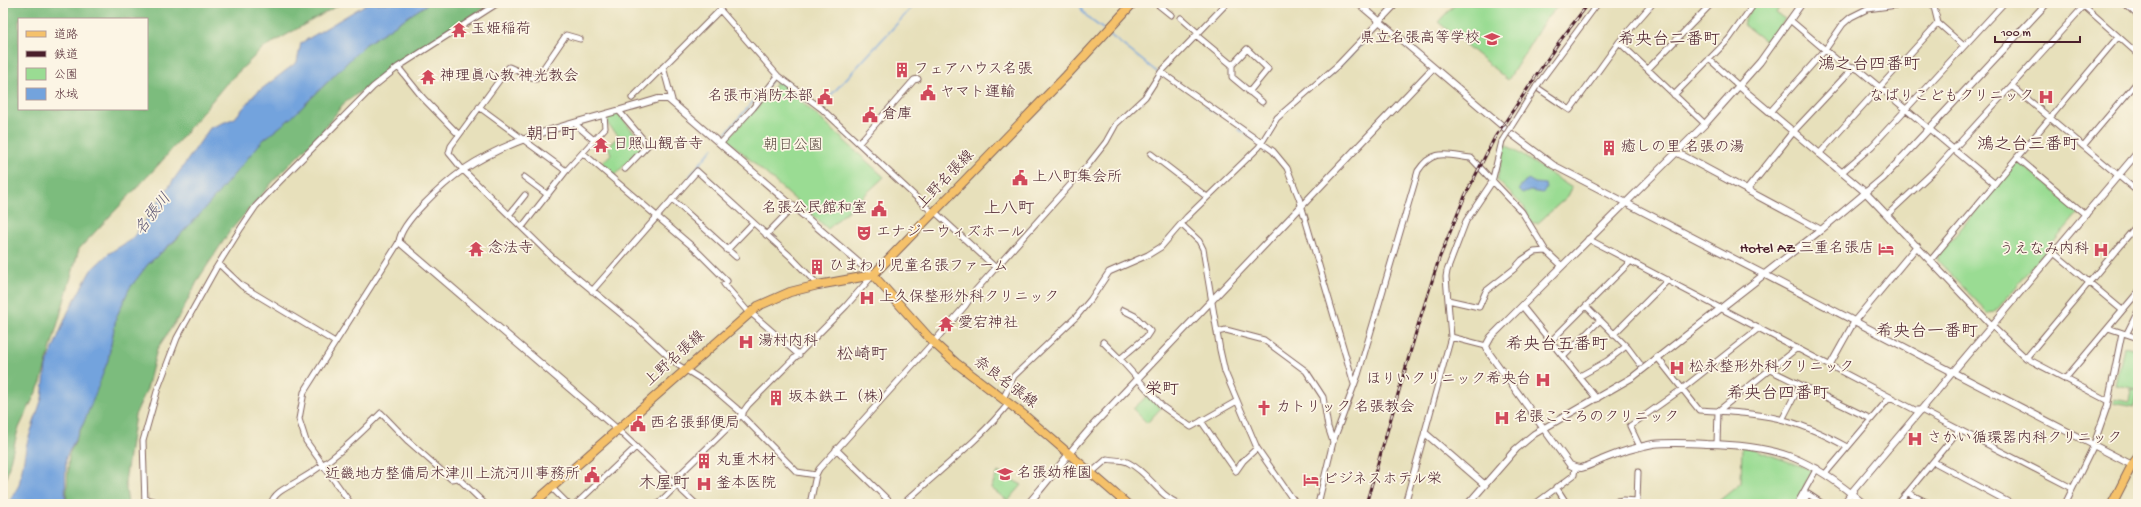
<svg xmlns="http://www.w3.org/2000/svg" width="2141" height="507" font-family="'Gochi Hand','Klee One',sans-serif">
  <rect width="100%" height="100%" fill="#fcf5e5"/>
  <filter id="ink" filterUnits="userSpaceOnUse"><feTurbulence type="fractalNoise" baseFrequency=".025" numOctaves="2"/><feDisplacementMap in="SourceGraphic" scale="8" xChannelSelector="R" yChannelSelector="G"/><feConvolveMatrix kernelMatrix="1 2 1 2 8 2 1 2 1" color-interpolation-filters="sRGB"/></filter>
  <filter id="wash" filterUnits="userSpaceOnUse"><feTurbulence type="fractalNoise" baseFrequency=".012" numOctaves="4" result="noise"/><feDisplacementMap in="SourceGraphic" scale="16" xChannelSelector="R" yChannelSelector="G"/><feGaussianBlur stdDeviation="0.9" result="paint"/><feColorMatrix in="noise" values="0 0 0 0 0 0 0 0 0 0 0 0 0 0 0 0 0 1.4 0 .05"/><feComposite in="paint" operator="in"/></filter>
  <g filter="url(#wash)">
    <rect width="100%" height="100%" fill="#e7e0bb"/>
    <path fill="#9adc93" stroke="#727e5f" d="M1456,3H1561L1545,20L1508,80L1438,22Z
      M1754,3H1782L1776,13L1785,19L1769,44L1743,24Z
      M778,80L884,177L828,229L727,139L767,97Z
      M618,113L644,145L613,177L603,167V162L611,154L608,146L619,136L609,126L607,116Z
      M1505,144L1572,188L1568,196L1538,223H1532L1524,207L1497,180Z
      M2016,163H2020L2079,212L1995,312L1988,313L1938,261V256Z
      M2124,346L2138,349V389L2116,385Z
      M2131,389L2137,390L2134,407L2113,403L2114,399L2129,402Z
      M1148,395L1161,408L1147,423L1133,409Z
      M1742,445L1812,470L1796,504H1715L1741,483Z
      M998,472L1022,485L1008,501L991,488Z"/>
    <path fill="#7bbc7d" stroke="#626e54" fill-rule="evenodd" d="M3,3H342L262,49L225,85L162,161L79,249L41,382L18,430L3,490ZM19,19H147V109H19Z
      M429,3H493L445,31L343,104L322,132L278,176L230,231L199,278L180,315L157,349L147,389L135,415L125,482L128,504H66L69,454L84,422L108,360L116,318L129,289L148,264L175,241L263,140L291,118L366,44Z"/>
    <path fill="#73a3dd" stroke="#5e6184" d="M368,3H429L366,44L291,118L263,140L203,211L174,241L148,264L129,289L116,318L108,360L93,400L84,422L66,457L65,504H8L19,485L27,443L42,398L46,366L68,312L91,270L108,254L132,239L210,128L235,118L255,94L297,62L301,43Z
      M1528,179L1535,183L1545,184L1546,189L1543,193L1530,191L1522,194L1518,190Z"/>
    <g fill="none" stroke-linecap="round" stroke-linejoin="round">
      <path stroke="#73a3dd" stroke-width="1.5" d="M1080,3C1080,14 1095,23 1103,29
        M1110,35L1157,72
        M777,80L817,108
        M1325,80L1364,42
        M821,106L916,3
        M1205,106L1215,113
        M1238,129L1264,146
        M724,135L773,79
        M1265,143L1273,129
        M690,176L713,148"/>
    </g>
  </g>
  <g filter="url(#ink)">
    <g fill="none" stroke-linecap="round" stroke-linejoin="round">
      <defs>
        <path id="minor" d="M1156,3L1171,15
          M1598,3L1536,87L1570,110L1619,42L1653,3
          M1933,3L1938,23L1964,46
          M720,10L778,76L822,109L933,213
          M1181,18L1198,33
          M1790,20L1837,60L1859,70L1995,184
          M1196,35L1232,65V77L1262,102
          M580,39L566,35L536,79L509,67L451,146L449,153L463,170L554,259L636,326L678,365L707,383L743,414
          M1619,42L1705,124
          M1709,59L1739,86
          M1232,65L1247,49L1268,69L1249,92
          M398,67L423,98L459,135
          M663,67L672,100
          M1648,69L1712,3
          M1161,72L1273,151L1287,168L1299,198L1354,384
          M2012,86L2138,192
          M1674,95L1729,39L1754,4L1752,3
          M632,98L720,10L721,3
          M479,107L566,171
          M619,111L648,145L625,169
          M1770,112L1825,50L1843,24L1851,17L1867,9L1912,3
          M575,124L595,141
          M1793,132L1854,67
          M721,143L753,108L778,76
          M859,143L914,80L918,79
          M2083,146L2138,81
          M584,154L694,248L727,281L724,284L749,313
          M1151,154L1207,197
          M1819,154L1938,23
          M2017,157L2086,215
          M1841,173L1872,146L2004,3
          M524,177L548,195
          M672,199L736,257
          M935,212L996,268
          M509,215L525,195
          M1887,215L1933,172L2084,6L2138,54
          M1181,224L1199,241L1203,249L1220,350L1225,372L1257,448L1296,504
          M522,227L566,171L605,128L604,115
          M766,235L794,206
          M1588,239L1915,410H1921L2072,488
          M727,250L753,223
          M2054,253L2122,310
          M1930,261L2118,37
          M219,264L242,286L335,342
          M592,291L697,171L791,257L818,285
          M1448,300L1479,307L1486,291L1514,269L1522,260L1534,252L1546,251
          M1522,306L1597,399
          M1586,306L1628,348L1640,364
          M1123,310L1135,316L1150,331L1146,337L1120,359L1163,407L1191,427L1237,401
          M750,312L799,355
          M1992,326L2026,358L2108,401
          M2108,328L2138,338
          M1217,332L1226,330L1264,340L1306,371L1323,397L1328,427L1333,442
          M2127,333L2138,311
          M1613,335L1668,280
          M1451,337L1486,346
          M1551,341L1631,261
          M1103,342L1120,359
          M1564,356L1599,321
          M1657,357L1699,410C1763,414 1790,415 1847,447
          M2026,358L2138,224
          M1830,365L1854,322
          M1770,370L1871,419
          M1580,376L1607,361L1625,347
          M2065,379L2138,292
          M1003,399L1014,376L1076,317L1091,299L1109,272L1148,255L1161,247L1187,217L1259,147L1277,118L1338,65L1397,3
          M1718,411L1797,348
          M741,415L797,472L816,475
          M1783,418L1800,385
          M1201,421L1236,471L1243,461L1257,448
          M617,429L696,504
          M1717,444L1718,411
          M1640,447L1630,426L1682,389L1759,328
          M836,449L892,504
          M1934,462L2012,504
          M1091,473L1107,459C1114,461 1122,459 1129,463C1150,474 1156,493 1179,504
          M1825,474L1890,397
          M672,482L741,415L748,405L846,306L873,275
          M551,487L568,504
          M1556,487L1567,504
          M1908,493L1930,504
          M145,499L165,504
          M145,504L143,441L158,388L177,338L216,268L241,228L256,206L275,186L373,87L398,67L498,3
          M271,504C274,492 288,487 298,481C332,461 354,440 381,413L408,441L451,479L458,478L485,504
          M351,504L306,441L299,419L304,392L399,242C400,222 446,182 463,170
          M576,504L636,447
          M658,504L676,486
          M810,504L816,475L819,469L938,337L965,306L975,291L1088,165L1106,142L1116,124L1145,97L1161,72L1227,3
          M903,504C938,471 979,441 1009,403
          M1318,504L1333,442L1358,375L1418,171C1433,148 1447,155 1471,158L1522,212L1546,251L1562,266
          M1405,504L1451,337L1446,277L1447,271L1466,221L1492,182L1502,141
          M1535,504L1574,475L1575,468
          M1599,504L1623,500L1637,501L1638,472
          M1797,504L1817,468
          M1802,504L1808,494L1823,504
          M1843,504L1851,493
          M1898,504L1959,430
          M2065,504L2093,447L2107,407L2122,333"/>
        <path id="tertiary" d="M1358,3L1513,135L1553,165L2132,465
          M1802,3L1760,62L1705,124L1522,306L1491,337L1486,346L1489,353L1570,465C1574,467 1576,468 1581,468C1590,466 1598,461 1606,458C1621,452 1637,447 1653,444C1671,442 1689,443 1707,444C1778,445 1810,458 1864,504
          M2125,3L2138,15
          M1739,86L1865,192L1992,326
          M1676,152L1821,230
          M463,170C521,131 592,120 658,99H668L873,275
          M1747,190L1793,132
          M399,242L617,429
          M1854,322L1917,246
          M1425,433L1485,485
          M1851,493L2138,152
          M1028,504C1052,477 1072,448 1097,421L1433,68
          M1468,504L1516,449L1534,434L1633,377L1821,230L1883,178L2047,3"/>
        <path id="primary" d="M873,275L933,342L956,363L1024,415L1127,504
          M533,504L758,306L790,292L818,285L873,275L1066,76L1133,3"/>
        <path id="trunk" d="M2112,504L2132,465L2138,457"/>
      </defs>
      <use href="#minor" stroke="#81635d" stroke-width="7"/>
      <use href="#tertiary" stroke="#81635d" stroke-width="8"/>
      <use href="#primary" stroke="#81635d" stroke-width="10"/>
      <use href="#trunk" stroke="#81635d" stroke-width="10"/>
      <use href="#minor" stroke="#fff" stroke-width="5"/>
      <use href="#tertiary" stroke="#fff" stroke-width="6"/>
      <use href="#primary" stroke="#f5c16b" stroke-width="8"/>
      <use href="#trunk" stroke="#f5c16b" stroke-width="8"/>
      <defs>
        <path id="rail" d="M1366,504L1419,322L1439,259L1465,196L1495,137L1559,42L1589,3"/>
      </defs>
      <use href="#rail" stroke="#4a1f2b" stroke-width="3"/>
      <use href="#rail" stroke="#fcf5e5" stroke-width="1.5" stroke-dasharray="4.5" stroke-linecap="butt"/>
      <defs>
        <path id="minor-bridge" d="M1502,141L1536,87"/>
      </defs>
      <use href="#minor-bridge" stroke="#81635d" stroke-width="7" stroke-linecap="butt"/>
      <use href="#minor-bridge" stroke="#fff" stroke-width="5"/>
    </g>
  </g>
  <defs>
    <symbol id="temple-bare" viewBox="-9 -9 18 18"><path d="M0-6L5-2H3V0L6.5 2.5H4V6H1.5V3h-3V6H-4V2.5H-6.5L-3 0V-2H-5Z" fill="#d1495b" stroke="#fcf5e5" stroke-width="2.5" paint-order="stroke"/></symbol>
    <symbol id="school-bare" viewBox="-9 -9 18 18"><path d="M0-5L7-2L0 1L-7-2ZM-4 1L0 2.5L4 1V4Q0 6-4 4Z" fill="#d1495b" stroke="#fcf5e5" stroke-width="2.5" paint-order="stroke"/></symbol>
    <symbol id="building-bare" viewBox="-9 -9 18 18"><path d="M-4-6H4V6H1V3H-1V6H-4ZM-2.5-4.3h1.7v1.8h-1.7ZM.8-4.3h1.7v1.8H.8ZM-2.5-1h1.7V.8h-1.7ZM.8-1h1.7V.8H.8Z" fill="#d1495b" stroke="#fcf5e5" stroke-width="2.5" paint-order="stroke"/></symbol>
    <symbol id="civic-bare" viewBox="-9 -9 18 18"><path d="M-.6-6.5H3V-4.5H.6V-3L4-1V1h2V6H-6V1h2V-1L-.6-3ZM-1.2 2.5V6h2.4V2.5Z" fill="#d1495b" stroke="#fcf5e5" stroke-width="2.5" paint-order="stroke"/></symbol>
    <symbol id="hospital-bare" viewBox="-9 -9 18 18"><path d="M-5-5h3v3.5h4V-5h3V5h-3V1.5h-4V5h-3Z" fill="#d1495b" stroke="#fcf5e5" stroke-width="2.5" paint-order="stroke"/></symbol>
    <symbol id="theatre-bare" viewBox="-9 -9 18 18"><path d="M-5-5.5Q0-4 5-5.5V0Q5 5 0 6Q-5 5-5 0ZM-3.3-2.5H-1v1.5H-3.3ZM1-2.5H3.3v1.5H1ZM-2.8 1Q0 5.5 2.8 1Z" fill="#d1495b" stroke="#fcf5e5" stroke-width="2.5" paint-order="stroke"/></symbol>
    <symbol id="hotel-bare" viewBox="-9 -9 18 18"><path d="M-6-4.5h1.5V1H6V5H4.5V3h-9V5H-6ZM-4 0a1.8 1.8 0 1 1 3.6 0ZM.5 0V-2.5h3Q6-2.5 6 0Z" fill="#d1495b" stroke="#fcf5e5" stroke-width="2.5" paint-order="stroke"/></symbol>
    <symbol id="church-bare" viewBox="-9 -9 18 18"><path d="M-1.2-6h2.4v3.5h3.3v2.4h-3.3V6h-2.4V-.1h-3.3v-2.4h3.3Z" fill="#d1495b" stroke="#fcf5e5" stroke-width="2.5" paint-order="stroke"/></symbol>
  </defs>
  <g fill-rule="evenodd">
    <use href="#temple-bare" x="448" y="19" width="22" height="22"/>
    <use href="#school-bare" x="1481" y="28" width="22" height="22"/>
    <use href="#building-bare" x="891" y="59" width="22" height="22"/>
    <use href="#temple-bare" x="417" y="66" width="22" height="22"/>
    <use href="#civic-bare" x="917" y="82" width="22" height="22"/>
    <use href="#civic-bare" x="814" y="86" width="22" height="22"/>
    <use href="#hospital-bare" x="2035" y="86" width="22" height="22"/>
    <use href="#civic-bare" x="859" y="104" width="22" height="22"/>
    <use href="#temple-bare" x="590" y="134" width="22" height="22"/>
    <use href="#building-bare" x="1598" y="137" width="22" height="22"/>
    <use href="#civic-bare" x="1009" y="167" width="22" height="22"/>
    <use href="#civic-bare" x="868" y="198" width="22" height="22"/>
    <use href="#theatre-bare" x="853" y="222" width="22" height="22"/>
    <use href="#temple-bare" x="465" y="238" width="22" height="22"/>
    <use href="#hotel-bare" x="1875" y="238" width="22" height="22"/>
    <use href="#hospital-bare" x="2090" y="239" width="22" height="22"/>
    <use href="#building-bare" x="806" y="256" width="22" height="22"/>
    <use href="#hospital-bare" x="856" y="287" width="22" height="22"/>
    <use href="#temple-bare" x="935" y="313" width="22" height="22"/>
    <use href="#hospital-bare" x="735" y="331" width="22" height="22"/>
    <use href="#hospital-bare" x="1666" y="357" width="22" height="22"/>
    <use href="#hospital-bare" x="1532" y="369" width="22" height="22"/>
    <use href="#building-bare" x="765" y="387" width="22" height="22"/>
    <use href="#church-bare" x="1253" y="397" width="22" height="22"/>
    <use href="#hospital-bare" x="1491" y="407" width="22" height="22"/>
    <use href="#civic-bare" x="627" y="413" width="22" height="22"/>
    <use href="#hospital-bare" x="1904" y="428" width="22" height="22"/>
    <use href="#building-bare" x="693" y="450" width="22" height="22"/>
    <use href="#school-bare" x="994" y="463" width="22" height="22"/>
    <use href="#civic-bare" x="581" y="464" width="22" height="22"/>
    <use href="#hotel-bare" x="1300" y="469" width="22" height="22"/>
    <use href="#hospital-bare" x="693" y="473" width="22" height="22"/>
  </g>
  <g text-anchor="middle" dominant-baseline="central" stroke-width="3.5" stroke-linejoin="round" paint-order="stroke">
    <g font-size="15" fill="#4a1f2b" stroke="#fcf5e5" text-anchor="start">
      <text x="471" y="30">玉姫稲荷</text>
      <text x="1480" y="39" text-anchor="end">県立名張高等学校</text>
      <text x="914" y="70">フェアハウス名張</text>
      <text x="440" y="77">神理眞心教 神光教会</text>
      <text x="940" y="93">ヤマト運輸</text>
      <text x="813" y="97" text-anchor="end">名張市消防本部</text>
      <text x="2034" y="97" text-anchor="end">なばりこどもクリニック</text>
      <text x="882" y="115">倉庫</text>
      <text x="613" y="145">日照山観音寺</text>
      <text x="1621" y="148">癒しの里 名張の湯</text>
      <text x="1032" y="178">上八町集会所</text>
      <text x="867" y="209" text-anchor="end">名張公民館和室</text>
      <text x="876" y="233">エナジーウィズホール</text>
      <text x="488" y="249">念法寺</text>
      <text x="1874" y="249" text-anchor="end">Hotel AZ 三重名張店</text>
      <text x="2089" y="250" text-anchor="end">うえなみ内科</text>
      <text x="829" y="267">ひまわり児童名張ファーム</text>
      <text x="879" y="298">上久保整形外科クリニック</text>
      <text x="958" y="324">愛宕神社</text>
      <text x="758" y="342">湯村内科</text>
      <text x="1689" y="368">松永整形外科クリニック</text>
      <text x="1531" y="380" text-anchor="end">ほりいクリニック希央台</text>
      <text x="788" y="398">坂本鉄工（株）</text>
      <text x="1276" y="408">カトリック 名張教会</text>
      <text x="1514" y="418">名張こころのクリニック</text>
      <text x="650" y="424">西名張郵便局</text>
      <text x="1927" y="439">さかい循環器内科クリニック</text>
      <text x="716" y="461">丸重木材</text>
      <text x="1017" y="474">名張幼稚園</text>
      <text x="580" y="475" text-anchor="end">近畿地方整備局木津川上流河川事務所</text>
      <text x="1323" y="480">ビジネスホテル栄</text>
      <text x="716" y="484">釜本医院</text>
    </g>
    <g font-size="15" fill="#5e4e45" stroke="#fcf5e5">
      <text x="793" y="146">朝日公園</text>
    </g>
    <g font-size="15" fill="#4a1f2b" stroke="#fcf5e5">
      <text transform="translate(946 180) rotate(-46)">上野名張線</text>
      <text transform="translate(675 359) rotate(-42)">上野名張線</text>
      <text transform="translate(1005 383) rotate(37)">奈良名張線</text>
    </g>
    <g font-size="16" font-style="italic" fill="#5a5472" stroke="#fcf5e5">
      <text transform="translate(154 215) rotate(-52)">名張川</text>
    </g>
    <g font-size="17" fill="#4a1f2b" stroke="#fcf5e5">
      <text x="1669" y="41">希央台二番町</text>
      <text x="1869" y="66">鴻之台四番町</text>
      <text x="552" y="136">朝日町</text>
      <text x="2028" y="146">鴻之台三番町</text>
      <text x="1009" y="210">上八町</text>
      <text x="1927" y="333">希央台一番町</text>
      <text x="1557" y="346">希央台五番町</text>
      <text x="862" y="356">松崎町</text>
      <text x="1162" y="391">栄町</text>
      <text x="1778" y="395">希央台四番町</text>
      <text x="664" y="485">木屋町</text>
    </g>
  </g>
  <rect width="2141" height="507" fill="none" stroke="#fcf5e5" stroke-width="16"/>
  <rect x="18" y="18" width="130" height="92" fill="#fcf5e5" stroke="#b59f9b"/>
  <rect x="26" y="31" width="20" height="6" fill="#f5c16b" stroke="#b59f9b"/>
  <text x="54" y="38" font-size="12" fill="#4a1f2b">道路</text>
  <rect x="26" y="51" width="20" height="6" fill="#4a1f2b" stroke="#b59f9b"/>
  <text x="54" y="58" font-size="12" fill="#4a1f2b">鉄道</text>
  <rect x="26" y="68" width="20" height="12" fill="#9adc93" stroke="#b59f9b"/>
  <text x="54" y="78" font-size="12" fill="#4a1f2b">公園</text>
  <rect x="26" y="88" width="20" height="12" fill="#73a3dd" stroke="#b59f9b"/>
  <text x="54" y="98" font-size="12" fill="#4a1f2b">水域</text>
  <path d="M1995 36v6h85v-6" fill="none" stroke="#4a1f2b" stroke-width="2"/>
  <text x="2001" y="36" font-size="12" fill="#4a1f2b" stroke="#fcf5e5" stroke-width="3" paint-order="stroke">100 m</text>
</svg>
